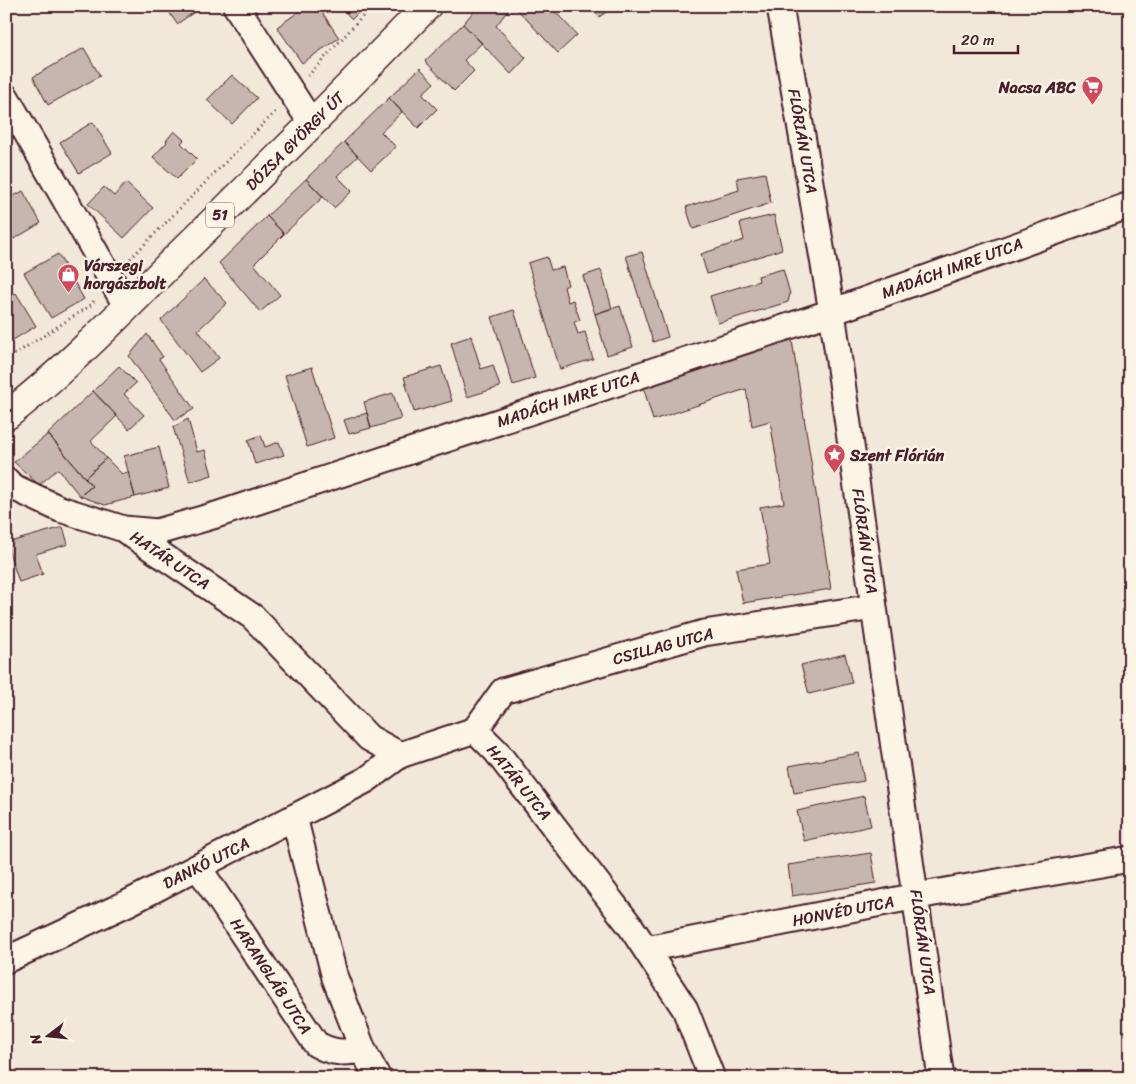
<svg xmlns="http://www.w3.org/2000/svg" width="1136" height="1084" font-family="Sriracha,sans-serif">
  <rect width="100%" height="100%" fill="#f1e8da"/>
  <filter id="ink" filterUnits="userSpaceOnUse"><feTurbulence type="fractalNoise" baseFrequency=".02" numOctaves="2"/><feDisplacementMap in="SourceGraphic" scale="10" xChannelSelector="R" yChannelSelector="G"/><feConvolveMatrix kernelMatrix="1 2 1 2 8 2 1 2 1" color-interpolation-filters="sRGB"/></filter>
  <g filter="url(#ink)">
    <path fill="#c7b6af" stroke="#4a1f2b" d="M165,6H203L177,24Z
      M307,6H318L339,38L302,63L277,27Z
      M339,6H365L352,19Z
      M478,6H511L496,26L526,58L511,74L463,24Z
      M514,6H550L577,35L558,53Z
      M589,6H615L599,17Z
      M463,24L482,43L464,60L474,71L454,91L425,61Z
      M84,48L100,76L48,105L33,77Z
      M420,68L434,83L422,94L437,109L418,128L389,98Z
      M232,75L257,98L232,124L207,100Z
      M389,98L402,112L381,132L396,147L371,170L344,142Z
      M93,122L112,153L79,173L60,142Z
      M174,131L184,140L181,143L197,159L177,179L153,157L167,142L166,141Z
      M344,142L358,156L337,176L352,191L334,208L306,179Z
      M765,173L771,203L693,229L686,207L739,190L737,178Z
      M306,179L323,197L284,234L267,216Z
      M126,183L153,208L124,238L88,204L104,187L114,196Z
      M23,191L41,223L14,239L6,226V200Z
      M774,215L782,249L707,274L701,254L744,240L740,223Z
      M267,216L284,234L254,264L280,295L260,312L219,263Z
      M642,252L668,337L653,342L626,256Z
      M58,254L84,299L51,318L24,273Z
      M547,257L551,270L563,267L568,285L564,287L568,302L573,300L580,320L574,322L578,334L585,332L593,359L560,369L528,263Z
      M783,269L790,294L788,302L718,323L710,296L759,281L758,276Z
      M601,270L612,308L595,314L583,276Z
      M204,279L227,303L198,330L219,358L200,372L161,320Z
      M16,293L36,326L8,343L6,339V299Z
      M620,306L633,347L607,355L595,314Z
      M514,310L535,378L513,385L492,317Z
      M147,334L163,357L159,359L194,409L175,420L129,356Z
      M791,334L831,589L743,603L736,569L770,564L760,507L784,503L770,421L752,426L746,389L653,420L643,386Z
      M471,336L481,369L493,365L500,387L467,397L451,343Z
      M119,366L136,383L124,394L144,415L129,429L93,391Z
      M441,366L452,401L414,412L404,377Z
      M312,367L334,438L307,447L285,375Z
      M93,391L117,416L91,441L106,458L85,478L48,434Z
      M393,393L401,419L371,428L364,402Z
      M367,413L371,428L349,434L344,420Z
      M188,419L197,452L205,450L212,475L190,482L173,427Z
      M48,434L92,486L80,496L58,469L39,485L14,462Z
      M261,435L265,447L279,442L284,455L255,464L248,440Z
      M159,447L169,488L135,497L124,456Z
      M106,458L122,474L128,472L135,497L105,505L80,496L92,486L85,478Z
      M63,527L68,544L36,554L43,574L19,582L6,543Z
      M845,654L852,683L809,694L801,665Z
      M859,753L864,781L794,793L789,766Z
      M864,796L871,826L804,841L797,811Z
      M871,853L876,883L792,896L788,865Z"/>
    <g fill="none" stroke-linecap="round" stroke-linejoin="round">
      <defs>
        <path id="minor" d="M236,6L312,124
          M780,6L832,312L941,1078
          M6,97L127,307
          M6,480L13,487L60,509L124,529L157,532L216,515L832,312L1130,205
          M126,531L253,617L369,738L400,755L475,730L496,751L631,927L685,1009L712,1078
          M475,730L503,691L704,633L874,607
          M294,817L335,978L363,1050L378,1078
          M198,867L316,1044C334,1054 344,1053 363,1050
          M646,949L917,896L1130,859
          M6,960L130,902L366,780L400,755"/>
        <path id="primary" d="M6,416C68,368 126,308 181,253C264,172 346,90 427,6"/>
      </defs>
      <use href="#minor" stroke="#4a1f2b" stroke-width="29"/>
      <use href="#primary" stroke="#4a1f2b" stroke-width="31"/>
      <path stroke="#4a1f2b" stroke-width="3" stroke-dasharray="1 4" stroke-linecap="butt" d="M308,76L372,6
        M127,262L277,110
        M6,360L91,305L95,299"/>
      <use href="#minor" stroke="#fcf5e5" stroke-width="25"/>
      <use href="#primary" stroke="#fcf5e5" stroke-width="28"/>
    </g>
  </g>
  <defs>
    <symbol id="supermarket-pin" viewBox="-11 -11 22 30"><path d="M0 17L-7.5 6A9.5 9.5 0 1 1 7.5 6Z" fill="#d1495b" stroke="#fcf5e5"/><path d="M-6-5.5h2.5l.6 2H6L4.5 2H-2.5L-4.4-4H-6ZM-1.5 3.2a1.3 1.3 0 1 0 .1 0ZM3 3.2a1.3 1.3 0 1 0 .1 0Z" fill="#fff"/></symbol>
    <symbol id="shop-pin" viewBox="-11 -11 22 30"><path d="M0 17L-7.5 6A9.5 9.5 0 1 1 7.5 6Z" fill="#d1495b" stroke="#fcf5e5"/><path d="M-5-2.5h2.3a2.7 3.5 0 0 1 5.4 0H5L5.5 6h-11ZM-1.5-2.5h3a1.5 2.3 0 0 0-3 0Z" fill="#fff"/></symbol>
    <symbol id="sight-pin" viewBox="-11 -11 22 30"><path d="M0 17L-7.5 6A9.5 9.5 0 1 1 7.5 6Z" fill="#d1495b" stroke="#fcf5e5"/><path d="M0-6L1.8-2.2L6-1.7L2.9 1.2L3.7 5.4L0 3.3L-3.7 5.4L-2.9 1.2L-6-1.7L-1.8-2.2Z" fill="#fff"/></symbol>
  </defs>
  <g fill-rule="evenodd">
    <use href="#supermarket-pin" x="1080" y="74" width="25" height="34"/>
    <use href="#shop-pin" x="56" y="262" width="25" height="34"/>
    <use href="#sight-pin" x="822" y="442" width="25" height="34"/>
  </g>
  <g text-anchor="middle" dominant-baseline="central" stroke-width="4.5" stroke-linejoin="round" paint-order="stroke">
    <rect fill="#fcf5e5" stroke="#7f5f63" stroke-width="1" x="206" y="202.5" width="28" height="25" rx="4"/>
    <g font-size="15" font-weight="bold" fill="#4a1f2b">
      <text x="220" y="215">51</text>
    </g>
    <g font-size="16" font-weight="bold" fill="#4a1f2b" stroke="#fcf5e5" text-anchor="start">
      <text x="1076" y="87" text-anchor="end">Nacsa ABC</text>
      <text x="84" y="265">Várszegi<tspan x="84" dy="18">horgászbolt</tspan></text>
      <text x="850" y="455">Szent Flórián</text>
    </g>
    <g font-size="16" fill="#4a1f2b" stroke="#fcf5e5">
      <text transform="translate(295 141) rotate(-45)">DÓZSA GYÖRGY ÚT</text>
      <text transform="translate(803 141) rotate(80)">FLÓRIÁN UTCA</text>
      <text transform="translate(952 268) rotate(-20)">MADÁCH IMRE UTCA</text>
      <text transform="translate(568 399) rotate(-18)">MADÁCH IMRE UTCA</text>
      <text transform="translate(865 541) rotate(82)">FLÓRIÁN UTCA</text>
      <text transform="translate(170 560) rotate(34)">HATÁR UTCA</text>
      <text transform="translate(663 646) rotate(-15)">CSILLAG UTCA</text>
      <text transform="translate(519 782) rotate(51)">HATÁR UTCA</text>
      <text transform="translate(206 863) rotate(-27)">DANKÓ UTCA</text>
      <text transform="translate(843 911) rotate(-11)">HONVÉD UTCA</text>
      <text transform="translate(923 942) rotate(82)">FLÓRIÁN UTCA</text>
      <text transform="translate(271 976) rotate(57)">HARANGLÁB UTCA</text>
    </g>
  </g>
  <rect width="1136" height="1084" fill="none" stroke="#fcf5e5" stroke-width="25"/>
  <rect x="12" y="12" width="1111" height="1059" fill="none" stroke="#4a1f2b" stroke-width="2" filter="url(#ink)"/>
  <g transform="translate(48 1036) rotate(254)" stroke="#fcf5e5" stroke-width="4" paint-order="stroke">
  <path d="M0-4L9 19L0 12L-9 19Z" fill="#4a1f2b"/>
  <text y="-8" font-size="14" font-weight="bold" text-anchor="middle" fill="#4a1f2b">N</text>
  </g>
  <path d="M954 45v8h64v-8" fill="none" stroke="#4a1f2b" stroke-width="2.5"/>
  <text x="961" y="45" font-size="15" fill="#4a1f2b" stroke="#fcf5e5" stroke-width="4" paint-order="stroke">20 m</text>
</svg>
